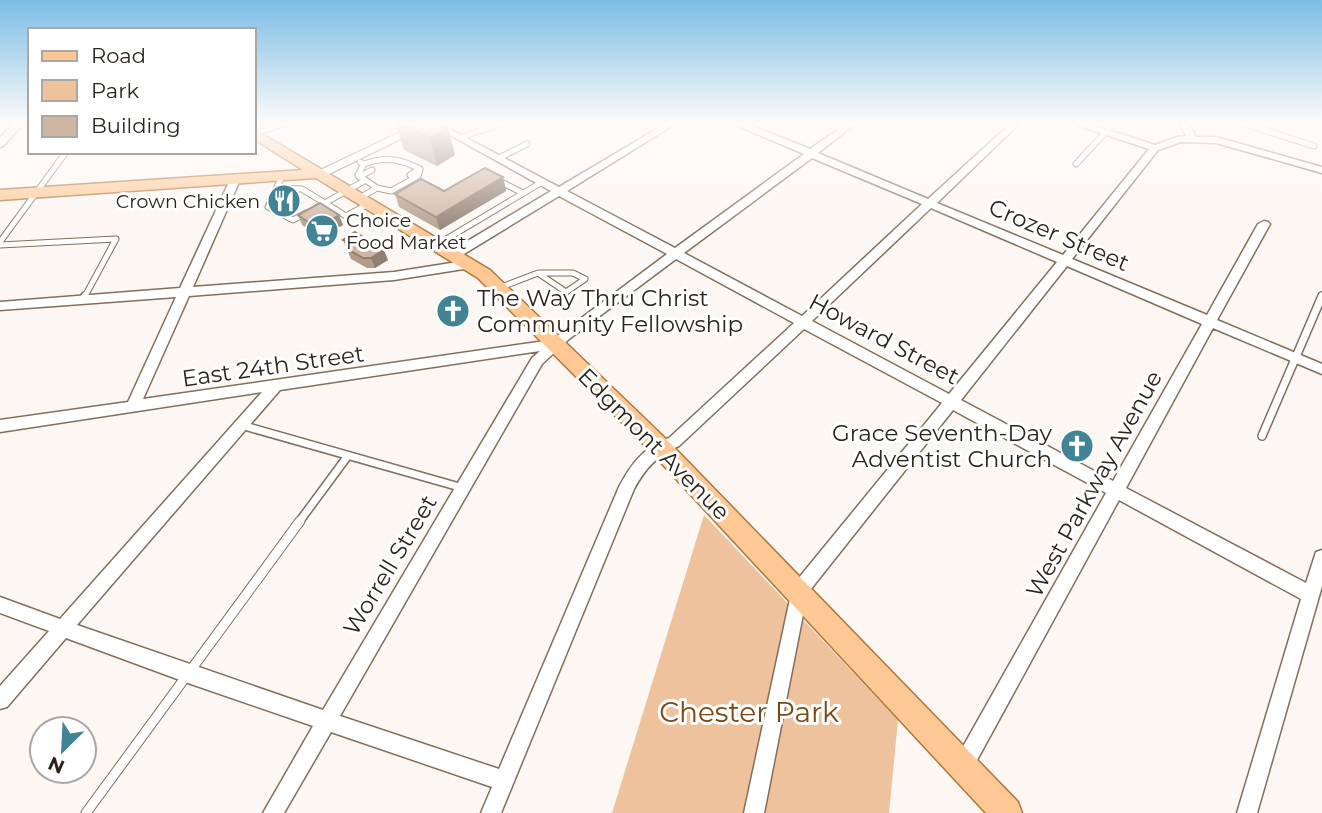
<svg xmlns="http://www.w3.org/2000/svg" width="1322" height="813" font-family="Montserrat,sans-serif">
  <rect width="100%" height="100%" fill="#fdf7f3"/>
  <path fill="#eec29d" d="M704,515L898,720L889,813H612Z"/>
  <g fill="none" stroke-linecap="round" stroke-linejoin="round">
    <defs>
      <path id="service-far2" d="M1245,124L1314,146
        M461,137L501,124
        M499,158L527,144
        M360,162L364,164L358,175L377,188L361,197
        M364,164C385,156 400,159 420,169L410,175
        M1076,164L1113,124
        M282,176L268,207L293,220L306,213
        M359,177L372,170
        M497,180L523,193
        M277,188L302,189L346,216L370,203
        M377,188L391,191L418,176L420,170
        M316,208L364,181
        M0,242L66,152
        M438,244L542,182
        M0,245L116,239L84,298
        M538,273H573L585,279L566,292Z
        M499,288L538,273"/>
      <path id="service-far1" d="M83,299L85,296
        M241,425L463,488
        M1262,436L1322,296
        M299,522L347,457"/>
      <path id="service" d="M86,813L300,521"/>
      <path id="minor" d="M13,124H23L3,146L0,147V138Z
        M276,124H289L254,136V132Z
        M430,124H440L559,187L665,124H675L567,191L675,248L804,154L738,126L737,124H748L810,149L846,124H855L818,153L928,199L1010,124H1019L937,203L1063,255L1149,149L1079,126L1078,124H1090L1155,145L1177,137L1186,136L1180,124H1189L1196,137H1216L1322,167V173L1216,143L1181,142L1158,150L1072,259L1207,315L1258,224L1264,221L1268,222L1270,224L1217,320L1322,364V374L1213,328L1126,488L1306,583L1316,552L1322,550V586L1257,813H1237L1301,599L1119,500L970,773L963,776L956,773L953,766L956,759L1106,493L953,410L807,594L764,813H744L793,585L942,403L804,329L679,446C657,455 645,469 634,489L501,813H481L492,787L331,732L284,813H263L313,726L188,683L66,638L7,707L0,709V686L49,631L0,613V597L60,619L262,392L0,432V420L128,402L176,297L0,310V302L180,288L230,180L235,177L240,180L193,287L394,272L470,260L476,264L470,268L394,280L189,296L143,399L552,340L667,254L559,196L459,257H451V251L551,191ZM812,158L922,204L802,316L684,253ZM931,208L1057,262L949,394L812,321ZM676,259L794,323L669,438C644,447 631,464 619,487L499,769L340,716L542,364L569,339ZM1067,266L1202,324L1113,481L961,400ZM540,351L532,358L323,710L77,625L280,390Z"/>
      <path id="tertiary" d="M417,124H432L325,176L320,177L314,173Z"/>
      <path id="primary" d="M254,129L490,270L667,440L1018,802L1022,813H986L651,452L478,278L316,178L0,200V190L303,170L254,139Z"/>
    </defs>
    <use href="#service-far2" stroke="#856e5b" stroke-width="7"/>
    <use href="#service-far1" stroke="#856e5b" stroke-width="10"/>
    <use href="#service" stroke="#856e5b" stroke-width="11"/>
    <use href="#minor" stroke="#856e5b" stroke-width="3"/>
    <use href="#tertiary" stroke="#856e5b" stroke-width="2"/>
    <use href="#primary" stroke="#b3763c" stroke-width="3"/>
    <use href="#service-far2" stroke="#fff" stroke-width="5"/>
    <use href="#service-far1" stroke="#fff" stroke-width="7"/>
    <use href="#service" stroke="#fff" stroke-width="9"/>
    <use href="#minor" fill="#fff" fill-rule="evenodd"/>
    <use href="#tertiary" fill="#fff" fill-rule="evenodd"/>
    <use href="#primary" fill="#fdc894" fill-rule="evenodd"/>
  </g>
  <path fill="#b29d8b" d="M396,124H440L455,155L437,166L404,150Z
    M503,177L506,191L440,230L399,207L395,194L444,191Z
    M298,215H339L343,225L321,237L302,225Z
    M343,240L388,260L375,268H367L351,259Z"/>
  <path fill="#917f71" d="M448,128L455,155L437,166L430,138Z
    M503,177L506,191L440,230L436,217Z
    M339,215L343,225L321,237L317,228Z
    M384,250L388,260L375,268L371,258Z"/>
  <path fill="#cfb6a2" stroke="#917f71" stroke-width="2" d="M398,124H440L448,128L430,138Z
    M485,168L503,177L436,217L395,194L421,179L444,191Z
    M320,203L339,215L317,228L298,215Z
    M355,232L384,250L371,258H363L347,249L353,245L343,240Z"/>
  <linearGradient id="sky" x2="0" y2="1"><stop stop-color="#7bbde5"/><stop offset="0.52" stop-color="#fefbfa"/><stop offset="1" stop-color="#fefbfa" stop-opacity="0"/></linearGradient>
  <rect width="1322" height="237" fill="url(#sky)"/>
  <defs>
    <symbol id="restaurant-disc" viewBox="-11 -11 22 22"><circle r="9.5" fill="#428495" stroke="#fff"/><path d="M-5-6h1v4h1v-4h1v4h1v-4h1v5L-1.5 .5V6h-2V.5L-5-1ZM5-6V6H3V1.5H1.5Q1.5-4 5-6Z" fill="#fff"/></symbol>
    <symbol id="supermarket-disc" viewBox="-11 -11 22 22"><circle r="9.5" fill="#428495" stroke="#fff"/><path d="M-6-5.5h2.5l.6 2H6L4.5 2H-2.5L-4.4-4H-6ZM-1.5 3.2a1.3 1.3 0 1 0 .1 0ZM3 3.2a1.3 1.3 0 1 0 .1 0Z" fill="#fff"/></symbol>
    <symbol id="church-disc" viewBox="-11 -11 22 22"><circle r="9.5" fill="#428495" stroke="#fff"/><path d="M-1.2-6h2.4v3.5h3.3v2.4h-3.3V6h-2.4V-.1h-3.3v-2.4h3.3Z" fill="#fff"/></symbol>
  </defs>
  <g fill-rule="evenodd">
    <use href="#restaurant-disc" x="265" y="182" width="38" height="38"/>
    <use href="#supermarket-disc" x="303" y="212" width="38" height="38"/>
    <use href="#church-disc" x="434" y="292" width="38" height="38"/>
    <use href="#church-disc" x="1058" y="427" width="38" height="38"/>
  </g>
  <g text-anchor="middle" dominant-baseline="central" stroke-width="6" stroke-linejoin="round" paint-order="stroke">
    <g font-size="19" fill="#2c231b" stroke="#fff" text-anchor="end">
      <text x="260" y="201">Crown Chicken</text>
      <text x="346" y="220" text-anchor="start">Choice<tspan x="346" dy="22">Food Market</tspan></text>
    </g>
    <g font-size="23" fill="#2c231b" stroke="#fff">
      <text transform="translate(1059 235) rotate(23)">Crozer Street</text>
      <text transform="translate(884 339) rotate(28)">Howard Street</text>
      <text transform="translate(273 366) rotate(-8)">East 24th Street</text>
      <text transform="translate(654 444) rotate(45)">Edgmont Avenue</text>
      <text transform="translate(1094 484) rotate(-61)">West Parkway Avenue</text>
      <text transform="translate(390 565) rotate(-59)">Worrell Street</text>
    </g>
    <g font-size="23" fill="#2c231b" stroke="#fff" text-anchor="start">
      <text x="477" y="298">The Way Thru Christ<tspan x="477" dy="26">Community Fellowship</tspan></text>
      <text x="1052" y="433" text-anchor="end">Grace Seventh-Day<tspan x="1052" dy="26">Adventist Church</tspan></text>
    </g>
    <g font-size="28" fill="#7b4915" stroke="#fff">
      <text x="749" y="712">Chester Park</text>
    </g>
  </g>
  <rect x="28" y="28" width="228" height="126" fill="#ffffff" stroke="#aba7a4" stroke-width="2"/>
  <rect x="42" y="51" width="35" height="10" fill="#fdc894" stroke="#aba7a4" stroke-width="2"/>
  <text x="91" y="63" font-size="21" fill="#2c231b">Road</text>
  <rect x="42" y="80" width="35" height="21" fill="#eec29d" stroke="#aba7a4" stroke-width="2"/>
  <text x="91" y="98" font-size="21" fill="#2c231b">Park</text>
  <rect x="42" y="116" width="35" height="21" fill="#cfb6a2" stroke="#aba7a4" stroke-width="2"/>
  <text x="91" y="133" font-size="21" fill="#2c231b">Building</text>
  <g transform="translate(63 750) rotate(204)"><circle r="33" fill="#ffffff" stroke="#aba7a4" stroke-width="2"/>
  <path d="M0-5L12 26L0 18L-12 26Z" fill="#428495"/>
  <text y="-10" font-size="19" font-weight="bold" text-anchor="middle" fill="#2c231b">N</text>
  </g>
</svg>
